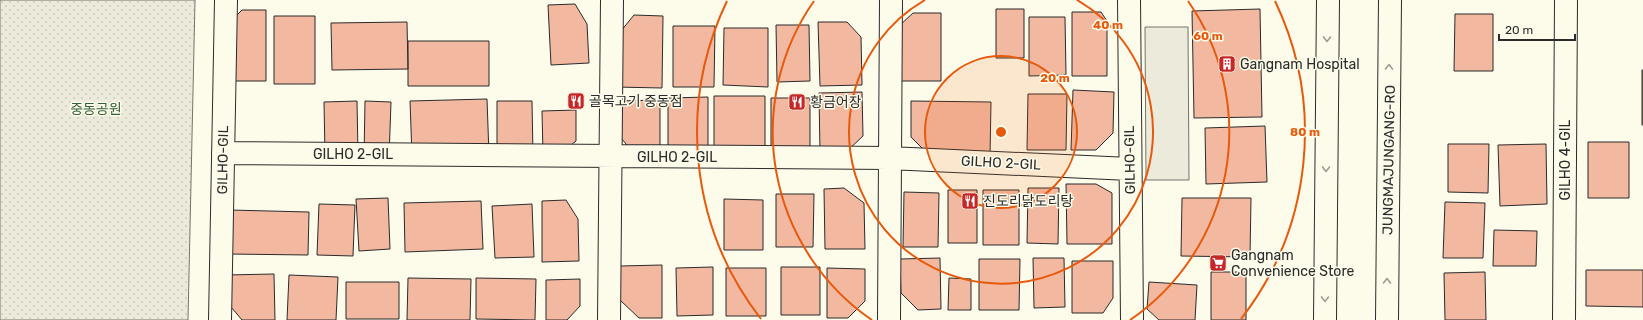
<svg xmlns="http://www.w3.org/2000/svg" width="1643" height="320" font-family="Rubik,'Noto Sans KR',sans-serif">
  <defs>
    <pattern id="park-dots" width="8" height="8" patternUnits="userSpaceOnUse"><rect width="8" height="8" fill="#ecebdb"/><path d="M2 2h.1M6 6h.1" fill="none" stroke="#cbcabc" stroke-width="1.8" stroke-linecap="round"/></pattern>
  </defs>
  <rect width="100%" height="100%" fill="#fdfbea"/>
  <path fill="url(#park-dots)" stroke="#74746e" d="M0,0H195L188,320H0Z"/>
  <path fill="#eceadb" stroke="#74746e" d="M1145,27H1188L1189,180H1146Z"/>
  <path fill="#f2b8a0" stroke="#2b2b2b" d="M575,4L587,24L589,63L551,65L548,5Z
    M996,9H1024V58H996Z
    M1260,9L1262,117L1194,118L1192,11Z
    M242,10H266V81H226V26Z
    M1072,12H1101L1107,21V76H1072Z
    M913,13H941V81H899V26Z
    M1455,14H1493V71H1454Z
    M634,15L663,16L662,88L615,87L616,37Z
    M274,16H315V84H274Z
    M1029,17H1065L1066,75L1029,76Z
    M407,22L408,69L332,70L331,23Z
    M818,22H847L861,37L862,85L820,86Z
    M776,25H809L810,81L777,82Z
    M673,26H715L714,87H673Z
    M724,28H768V87L723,85Z
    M408,41H489V86H408Z
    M1642,70H1643V125H1642Z
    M1073,90L1114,92L1113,133L1096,150H1071Z
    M862,92L863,136L846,152L820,153L819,93Z
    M1028,94H1067L1066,150H1027Z
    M714,96H765V153H714Z
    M708,97V154H668V98Z
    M771,98H810V152H771Z
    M487,99L489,155L412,156L410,101Z
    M660,100V158H638L615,131V101Z
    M357,101L358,154L325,155L324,102Z
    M365,101L391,102L389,158L364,157Z
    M497,101H532L533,156L497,157Z
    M911,101L991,102L990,156L929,155L911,137Z
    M576,110V141L558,155H543L542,111Z
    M1265,126L1267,182L1206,184L1205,128Z
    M1588,142H1629V198H1588Z
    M1448,144H1489L1488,193L1448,192Z
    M1546,144L1547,204L1500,206L1498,145Z
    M1066,184H1096L1112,193V244H1067Z
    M844,188L864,203L865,249H825L824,189Z
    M1028,188H1059L1058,244L1027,243Z
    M948,190H977V243H948Z
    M983,190H1019V245H983Z
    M904,192L939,193L938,247H903Z
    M776,194H814L813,247H776Z
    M388,198L390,249L359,251L356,199Z
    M1182,198H1251L1250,257L1181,256Z
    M724,199L763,200V250H724Z
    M566,200L578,219L579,261L542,262V201Z
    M481,201L483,249L405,252L404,203Z
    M1445,202L1485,203L1483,258H1443Z
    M319,204L355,205L353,256L317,255Z
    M532,204L534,257L495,258L492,206Z
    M229,210L309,212L308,255L228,254Z
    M1494,230L1537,231L1536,266H1493Z
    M940,258L941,309L918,310L901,293L900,259Z
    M1033,258H1064L1065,307L1034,308Z
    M979,259H1020L1019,310H979Z
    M1072,261H1113V298L1103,313H1072Z
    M662,265V318H639L620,300V266Z
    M713,267V315L677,316L676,268Z
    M781,267H820V315H781Z
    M726,268H766V316H726Z
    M827,268L865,269V301L848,318H827Z
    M1586,270H1643V307L1586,306Z
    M1211,272H1246V320H1211Z
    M1485,272L1486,320H1445L1444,273Z
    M274,274L275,320H242L226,301L225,275Z
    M289,275L338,277L336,320H287Z
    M408,278L471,279L470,320H407Z
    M476,278L536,279L535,320L476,319Z
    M949,278L971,279V310H948Z
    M580,279V306L567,320H546V280Z
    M346,282H399V319H346Z
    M1149,282L1197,285L1195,320H1159L1147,309Z"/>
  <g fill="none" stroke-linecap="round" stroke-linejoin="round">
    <defs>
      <path id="minor" d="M1129,0L1132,320
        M223,153L889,158L1130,169
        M220,320L226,0
        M609,320L612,0
        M889,320L891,0
        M1564,320L1566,0"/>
      <path id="secondary" d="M1325,320L1328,0
        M1387,320L1390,0"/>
    </defs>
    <use href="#minor" stroke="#2b2b2b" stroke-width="24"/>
    <use href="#secondary" stroke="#2b2b2b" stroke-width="24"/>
    <use href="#minor" stroke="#fdfbea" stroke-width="22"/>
    <use href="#secondary" stroke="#fdfbea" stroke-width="22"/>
  </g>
  <defs><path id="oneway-chevron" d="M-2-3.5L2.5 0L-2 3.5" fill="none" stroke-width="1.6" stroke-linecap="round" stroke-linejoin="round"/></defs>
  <g stroke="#9e9d94">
    <use href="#oneway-chevron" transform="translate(1327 39) rotate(91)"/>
    <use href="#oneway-chevron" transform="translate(1389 67) rotate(-89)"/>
    <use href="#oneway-chevron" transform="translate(1326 169) rotate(91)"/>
    <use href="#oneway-chevron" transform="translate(1387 281) rotate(-89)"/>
    <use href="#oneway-chevron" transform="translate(1325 299) rotate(91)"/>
  </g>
  <circle cx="1001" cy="132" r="76" fill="#e8590c" fill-opacity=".12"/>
  <g fill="none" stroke="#e8590c" stroke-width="2">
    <circle cx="1001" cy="132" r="76"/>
    <path d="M1077 0A152 152 0 1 1 925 0"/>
    <path d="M872 320A228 228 0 0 1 814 1M1188 1A228 228 0 0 1 1130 320"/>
    <path d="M761 319A304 304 0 0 1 727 1M1275 1A304 304 0 0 1 1241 319"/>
  </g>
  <defs>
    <symbol id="building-square" viewBox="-11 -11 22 22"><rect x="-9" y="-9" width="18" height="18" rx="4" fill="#c62828" stroke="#fdfbea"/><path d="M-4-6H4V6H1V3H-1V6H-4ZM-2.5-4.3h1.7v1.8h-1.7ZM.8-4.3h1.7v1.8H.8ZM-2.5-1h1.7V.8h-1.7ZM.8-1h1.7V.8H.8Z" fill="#fff"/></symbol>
    <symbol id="restaurant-square" viewBox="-11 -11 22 22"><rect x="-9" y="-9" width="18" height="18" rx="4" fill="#c62828" stroke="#fdfbea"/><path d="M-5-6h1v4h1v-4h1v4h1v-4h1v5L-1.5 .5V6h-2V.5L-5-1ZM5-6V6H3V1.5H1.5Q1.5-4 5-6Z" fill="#fff"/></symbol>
    <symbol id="supermarket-square" viewBox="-11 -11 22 22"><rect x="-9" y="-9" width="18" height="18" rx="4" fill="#c62828" stroke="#fdfbea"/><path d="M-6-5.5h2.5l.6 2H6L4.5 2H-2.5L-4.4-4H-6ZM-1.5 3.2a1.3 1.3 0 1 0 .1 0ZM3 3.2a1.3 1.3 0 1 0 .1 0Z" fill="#fff"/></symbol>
  </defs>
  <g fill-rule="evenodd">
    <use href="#building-square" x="1217" y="54" width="20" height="20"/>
    <use href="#restaurant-square" x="566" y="91" width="20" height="20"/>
    <use href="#restaurant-square" x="787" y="92" width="20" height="20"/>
    <use href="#restaurant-square" x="960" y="191" width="20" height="20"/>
    <use href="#supermarket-square" x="1208" y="253" width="20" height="20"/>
  </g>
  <g text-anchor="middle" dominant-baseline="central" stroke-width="3" stroke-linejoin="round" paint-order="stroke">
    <g font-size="14" fill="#2b2b2b" stroke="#fdfbea" text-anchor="start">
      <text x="1240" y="64">Gangnam Hospital</text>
      <text x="589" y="101">골목고기 중동점</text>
      <text x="810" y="102">황금어장</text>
      <text x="983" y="201">진도리닭도리탕</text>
      <text x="1231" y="255">Gangnam<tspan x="1231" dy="16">Convenience Store</tspan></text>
    </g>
    <g font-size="14" fill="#34623c" stroke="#fdfbea">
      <text x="96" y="109">중동공원</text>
    </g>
    <g font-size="14" fill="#2b2b2b" stroke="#fdfbea">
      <text x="353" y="154">GILHO 2-GIL</text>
      <text x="677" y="157">GILHO 2-GIL</text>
      <text transform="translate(223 160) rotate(-89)">GILHO-GIL</text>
      <text transform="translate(1130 160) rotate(-91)">GILHO-GIL</text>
      <text transform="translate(1389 160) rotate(-89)">JUNGMAJUNGANG-RO</text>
      <text transform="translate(1565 160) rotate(-90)">GILHO 4-GIL</text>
      <text transform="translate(1001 163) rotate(3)">GILHO 2-GIL</text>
    </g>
  </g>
  <circle cx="1001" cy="132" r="6" fill="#e8590c" stroke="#fdfbea" stroke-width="2"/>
  <g font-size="12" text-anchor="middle" font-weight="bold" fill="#e8590c" stroke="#fdfbea" stroke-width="3" stroke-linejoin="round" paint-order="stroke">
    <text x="1108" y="29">40 m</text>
    <text x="1208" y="40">60 m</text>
    <text x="1055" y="82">20 m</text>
    <text x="1305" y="136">80 m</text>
  </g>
  <path d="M1499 34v6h76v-6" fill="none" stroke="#2b2b2b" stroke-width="2"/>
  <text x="1505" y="34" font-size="12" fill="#2b2b2b" stroke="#fdfbea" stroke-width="3" paint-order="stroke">20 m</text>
</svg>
